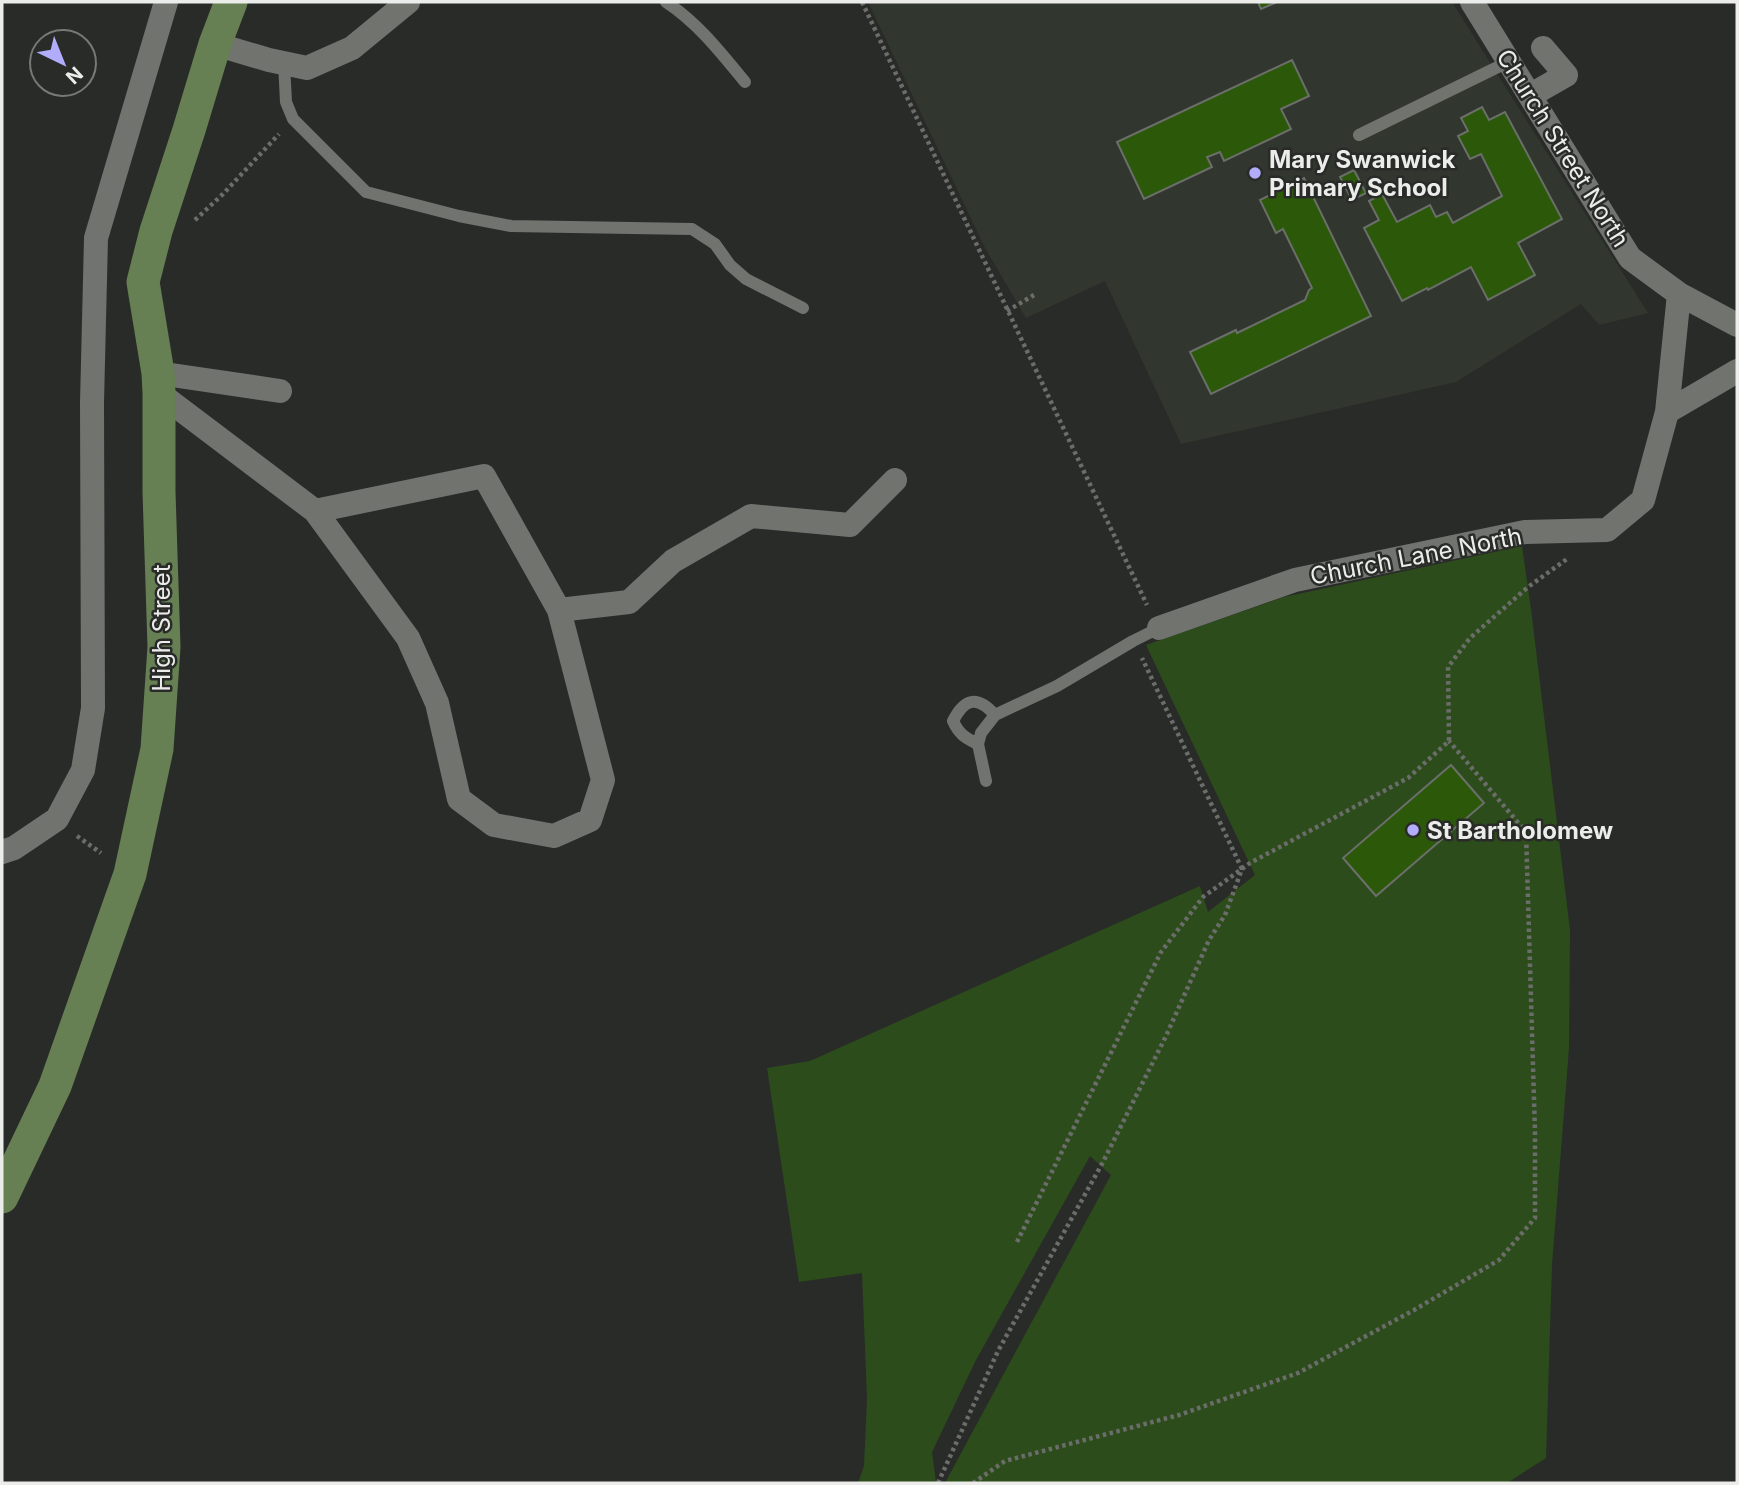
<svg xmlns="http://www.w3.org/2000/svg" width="1739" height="1485" font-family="Inter,sans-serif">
  <rect width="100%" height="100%" fill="#292b28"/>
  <path fill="#31362e" d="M868,2H1452L1648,313L1599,325L1581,304L1456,382L1181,444L1105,281L1026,318L985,248Z"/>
  <path fill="#2d4c1c" d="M1522,546L1531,609L1570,930L1569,1048L1552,1265L1546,1458L1507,1483H945L1111,1175L1090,1156L976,1360L932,1452L936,1483H858L864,1466L867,1399L862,1273L799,1282L767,1068L810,1061L1200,886L1208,912L1255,875L1146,645L1284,597Z"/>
  <path fill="#2b5909" stroke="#6b6e6a" stroke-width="2" d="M1258,2H1277L1261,9Z
    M1292,60L1309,96L1281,109L1291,129L1224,161L1220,152L1207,157L1212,167L1144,199L1117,142Z
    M1482,107L1489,120L1505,112L1562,219L1518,243L1535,275L1488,300L1471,267L1428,290L1427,288L1402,301L1364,228L1379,220L1369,201L1382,194L1397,222L1430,205L1436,217L1447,212L1453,223L1502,196L1481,154L1470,159L1458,136L1468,131L1461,118Z
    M1354,170L1366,193L1352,200L1340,177Z
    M1304,178L1371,316L1211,394L1190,352L1236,330L1237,333L1305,300L1309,290L1312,288L1283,229L1276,233L1260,200Z
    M1451,765L1484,803L1376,896L1343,858Z"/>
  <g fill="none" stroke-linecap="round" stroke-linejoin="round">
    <path stroke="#6b6d6a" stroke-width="4.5" stroke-dasharray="3.5 3.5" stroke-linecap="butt" d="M862,2L1147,605
      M195,220L223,194L279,134
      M1007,311L1034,295
      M77,836L101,853
      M1017,1242L1161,952L1203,897L1250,863L1408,778L1449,741L1448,667L1470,638L1528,587L1567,559
      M938,1483L998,1351L1103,1162L1166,1036L1209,940L1225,915L1242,869L1142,658
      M973,1483L1005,1461L1179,1415L1298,1373L1414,1310L1499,1260L1535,1218V1132L1526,832L1449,741"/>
    <path stroke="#71736f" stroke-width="12" d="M666,2C698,23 721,53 745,82
      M284,63L286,102L293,119L366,192L459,216L511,226L692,229L715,244L730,265L746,279L803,308
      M1359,135L1510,61
      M978,744C965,738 959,734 953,721C965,697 978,696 995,715
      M986,781L978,744L981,733L995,715L1057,686L1133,641L1159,628"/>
    <path stroke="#71736f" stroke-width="24" d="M1472,2L1630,258L1679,294L1737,325
      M215,44L269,60L307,68L352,48L408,2
      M1531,95L1566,75L1543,48
      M158,373L280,391
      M159,393L315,511L408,638L437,703L459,799L494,825L554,836L590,820L603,780L559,610L484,476L315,511
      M1667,412L1737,371
      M559,610L629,602L673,561L751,516L850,525L895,480
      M1159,628L1295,580L1525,532L1607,530L1643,500L1667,412L1679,294
      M2,852L14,848L57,819L83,770L93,708L92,403L96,238L166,2"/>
    <path stroke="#667f53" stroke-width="33" d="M2,1197L55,1086L130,874L157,749L164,647L159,492V393L158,373L143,282L156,231L189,130L215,44L231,2"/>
  </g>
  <g fill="#b1adfa" stroke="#292b28" stroke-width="2.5">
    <circle cx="1255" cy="173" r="7"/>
    <circle cx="1413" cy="830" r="7"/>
  </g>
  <g text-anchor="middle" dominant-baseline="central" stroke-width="5" stroke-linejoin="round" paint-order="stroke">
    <g font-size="24" fill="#ecedeb" stroke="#292b28">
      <text transform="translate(1563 148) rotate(58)">Church Street North</text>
      <text transform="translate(1416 556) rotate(-11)">Church Lane North</text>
      <text transform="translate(161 628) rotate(-90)">High Street</text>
    </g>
    <g font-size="24" font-weight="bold" fill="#ecedeb" stroke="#292b28" text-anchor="start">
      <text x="1269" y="159">Mary Swanwick<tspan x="1269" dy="28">Primary School</tspan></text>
      <text x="1427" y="830">St Bartholomew</text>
    </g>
  </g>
  <rect width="1739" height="1485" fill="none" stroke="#ecedeb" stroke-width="7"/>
  <g transform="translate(63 63) rotate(137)"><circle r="33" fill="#292b28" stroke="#777976" stroke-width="2"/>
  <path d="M0-5L12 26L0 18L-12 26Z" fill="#b1adfa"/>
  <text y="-10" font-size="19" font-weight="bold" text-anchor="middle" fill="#ecedeb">N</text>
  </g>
</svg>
